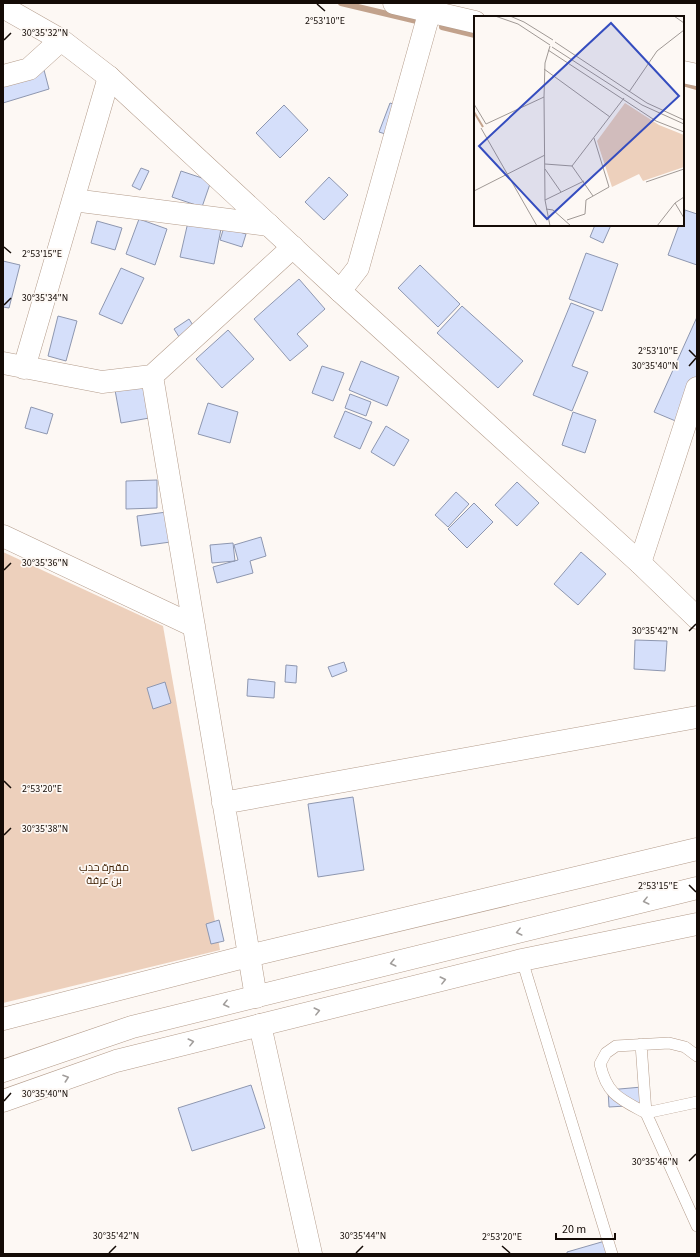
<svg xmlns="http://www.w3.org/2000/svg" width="700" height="1257" font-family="'Source Sans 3',Cairo,sans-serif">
  <rect width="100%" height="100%" fill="#fdf8f4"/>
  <path fill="#edd0bc" d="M3,552L163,626L220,950L3,1003Z"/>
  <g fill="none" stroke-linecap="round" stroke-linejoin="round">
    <path stroke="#c2a28c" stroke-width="6" d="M341,3L421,22
      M442,27L475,35
      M683,83L697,87"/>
  </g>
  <path fill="#d5dffa" stroke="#8e97b0" d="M44,70L49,89L3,103V82Z
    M390,103L409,109L398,138L379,132Z
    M284,105L308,130L280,158L256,133Z
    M141,168L149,171L140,190L132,186Z
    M181,171L211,181L202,207L172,197Z
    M329,177L348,195L324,220L305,202Z
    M685,210L697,214V265L668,255L679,225H683Z
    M139,219L167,229L155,265L126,254Z
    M97,221L122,228L115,250L91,243Z
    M188,222L221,229L214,264L180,257Z
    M595,225H611L603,243L590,237Z
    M224,227L246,234L242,247L220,240Z
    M586,253L618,264L602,311L569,299Z
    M3,261L20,265L9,308L3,307Z
    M420,265L460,304L438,327L398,288Z
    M121,268L144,278L122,324L99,314Z
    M299,279L325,309L297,334L308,346L290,361L254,319Z
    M571,303L594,312L572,366L588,372L572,411L533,395Z
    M462,306L523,361L498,388L437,333Z
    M58,316L77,321L66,361L48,356Z
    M697,317V378L678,422L654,412Z
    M189,319L196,330L181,340L174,329Z
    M228,330L254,359L222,388L196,359Z
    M361,361L399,377L387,406L349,390Z
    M322,366L344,373L333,401L312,393Z
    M149,384L155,417L121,423L115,390Z
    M350,394L371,402L366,416L345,408Z
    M208,403L238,412L230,443L198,434Z
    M31,407L53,414L47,434L25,428Z
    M345,411L372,422L360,449L334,437Z
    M573,412L596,420L585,453L562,445Z
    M386,426L409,440L394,466L371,452Z
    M157,480V508L126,509V481Z
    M517,482L539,503L517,526L495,505Z
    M456,492L469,504L448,527L435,515Z
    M474,503L493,522L467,548L448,529Z
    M174,511L178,541L141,546L137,516Z
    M261,537L266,556L250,561L253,573L217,583L213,567L238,560L234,545Z
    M233,543L235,561L212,563L210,545Z
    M581,552L606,574L578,605L554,584Z
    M635,640L667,641L665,671L634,669Z
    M344,662L347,671L332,677L328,667Z
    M286,665L297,666L296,683L285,682Z
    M248,679L275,682L274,698L247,696Z
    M165,682L171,703L153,709L147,688Z
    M353,797L364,870L318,877L308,804Z
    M219,920L224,941L211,944L206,924Z
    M251,1085L265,1128L192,1151L178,1108Z
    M642,1087L643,1105L609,1107L608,1090Z
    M605,1241L609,1254H567V1252Z"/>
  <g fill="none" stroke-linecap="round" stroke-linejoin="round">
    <defs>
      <path id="lane" d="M522,960L612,1254
        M641,1044L646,1113
        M697,1102L646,1113L697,1226
        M646,1113C620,1099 607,1095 600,1064L606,1053L616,1046L669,1043L685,1047L697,1056"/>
      <path id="street" d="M394,3L475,22
        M683,72L697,75
        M3,76L29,69L61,40
        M73,200L269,225
        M340,291L358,268L432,3
        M3,363L102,382L152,376L293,247
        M24,368L109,77
        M152,376L256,997
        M3,536L194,626
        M640,563L697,388
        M223,803L697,717
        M3,1019L248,956L697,849
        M260,1025L311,1254"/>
      <path id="secondary" d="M3,7L61,40L109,77L340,291L640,563L697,618
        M3,1071L132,1027L697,888
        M3,1101L116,1061L522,960L697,924"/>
    </defs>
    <use href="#lane" stroke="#b49c8b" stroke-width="12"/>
    <use href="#street" stroke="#b49c8b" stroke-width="23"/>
    <use href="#secondary" stroke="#b49c8b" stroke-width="23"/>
    <use href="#lane" stroke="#fff" stroke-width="11"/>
    <use href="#street" stroke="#fff" stroke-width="22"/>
    <use href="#secondary" stroke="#fff" stroke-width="22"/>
  </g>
  <defs><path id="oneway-chevron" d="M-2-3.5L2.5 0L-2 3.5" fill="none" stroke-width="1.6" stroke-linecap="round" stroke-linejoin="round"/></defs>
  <g stroke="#a19d9b">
    <use href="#oneway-chevron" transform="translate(646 901) rotate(166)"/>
    <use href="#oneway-chevron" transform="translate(519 932) rotate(166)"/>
    <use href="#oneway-chevron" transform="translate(393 963) rotate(166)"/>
    <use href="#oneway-chevron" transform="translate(443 980) rotate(-14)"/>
    <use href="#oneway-chevron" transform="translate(226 1004) rotate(166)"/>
    <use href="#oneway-chevron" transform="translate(317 1011) rotate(-14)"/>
    <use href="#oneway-chevron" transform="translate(191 1042) rotate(-14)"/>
    <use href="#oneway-chevron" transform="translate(66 1078) rotate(-19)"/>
  </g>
  <path fill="none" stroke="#140b06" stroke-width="1.5" d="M317,4L325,11M4,40L11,33M4,247L11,253M4,305L11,298M689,350L696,357M689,366L696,358M4,570L11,563M689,631L696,624M4,781L11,788M4,835L11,828M689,885L696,892M4,1101L11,1093M689,1161L696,1154M502,1246L510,1253M109,1253L116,1246M356,1253L363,1246"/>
  <g text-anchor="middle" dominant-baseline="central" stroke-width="3.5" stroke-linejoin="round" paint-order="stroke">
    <g font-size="11" fill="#412205" stroke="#fdf8f4">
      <text x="104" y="867">مقبرة حدب<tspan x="104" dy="13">بن عرفة</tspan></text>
    </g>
  </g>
  <g transform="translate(474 16)">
    <rect width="210" height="210" fill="#fdf8f4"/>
    <path d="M151,87L185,109L210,119V151L169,165L165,158L138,171L123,125Z" fill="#edd0bc"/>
    <path fill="none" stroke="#c2a28c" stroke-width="2" d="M0,96L9,111"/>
    <path fill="none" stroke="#a09995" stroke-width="1" d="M21,0L44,8L76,29M36,0L50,6L79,24M200,0L210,7M81,26L173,87L210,104M76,30L71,47L70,81L71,184L76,210M78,31L168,89L210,108M74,34L182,105L210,116M70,53L136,101M155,76L183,35L210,14M0,88L12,108L70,81M7,112L63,210M71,148L98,150L119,180M98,150L150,82M71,153L87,176M172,166L210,153M0,175L71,139M71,184L110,165M201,187L210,202M72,193L79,194L97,210M93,204L111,198L112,184L135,171L120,122M183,210L201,187L210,181"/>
    <path fill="#354dbf" fill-opacity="0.15" stroke="#354dbf" stroke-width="2" d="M137,7L205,80L73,203L5,130Z"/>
    <rect width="210" height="210" fill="none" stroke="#140b06" stroke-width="2"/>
  </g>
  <g font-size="10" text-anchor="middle" fill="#140b06" stroke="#fdf8f4" stroke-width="3.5" stroke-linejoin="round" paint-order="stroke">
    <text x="325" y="24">2°53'10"E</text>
    <text x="45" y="36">30°35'32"N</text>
    <text x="42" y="257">2°53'15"E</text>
    <text x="45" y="301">30°35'34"N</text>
    <text x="658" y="354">2°53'10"E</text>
    <text x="655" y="369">30°35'40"N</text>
    <text x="45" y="566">30°35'36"N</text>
    <text x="655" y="634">30°35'42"N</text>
    <text x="42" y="792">2°53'20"E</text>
    <text x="45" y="832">30°35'38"N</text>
    <text x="658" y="889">2°53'15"E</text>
    <text x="45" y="1097">30°35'40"N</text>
    <text x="655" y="1165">30°35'46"N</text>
    <text x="116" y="1239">30°35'42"N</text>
    <text x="363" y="1239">30°35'44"N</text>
    <text x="502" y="1240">2°53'20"E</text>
  </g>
  <rect width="700" height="1257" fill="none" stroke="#140b06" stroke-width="8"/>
  <path d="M556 1233v6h59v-6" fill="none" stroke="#140b06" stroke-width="2"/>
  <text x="562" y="1233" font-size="12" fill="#140b06" stroke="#fdf8f4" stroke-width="3" paint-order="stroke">20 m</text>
</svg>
